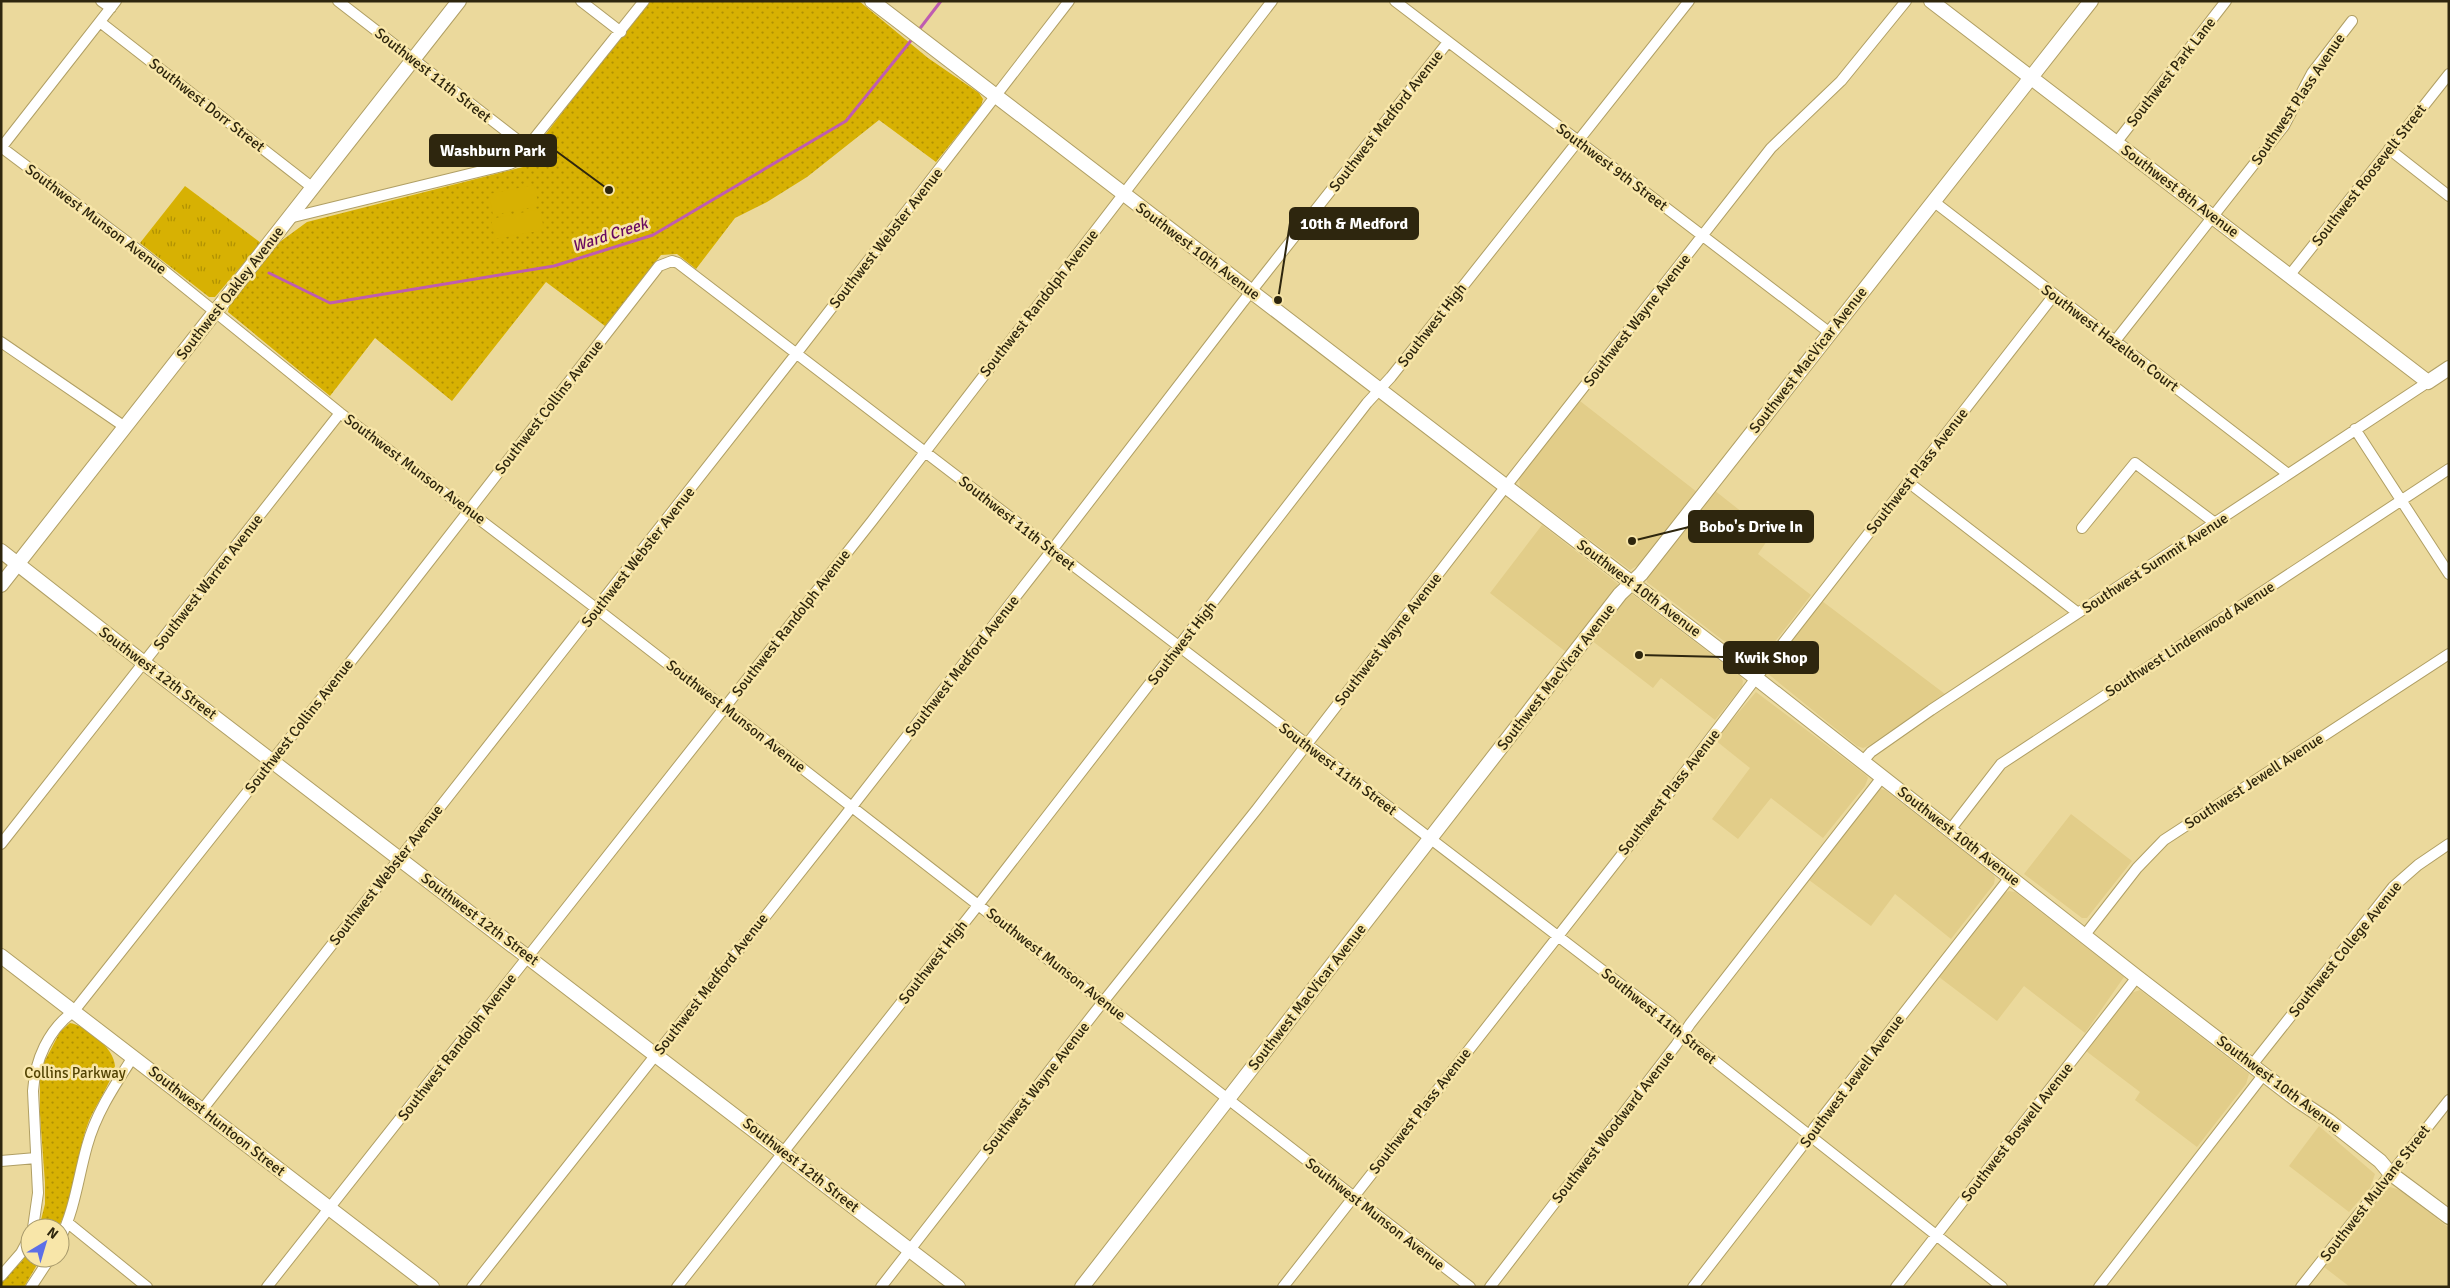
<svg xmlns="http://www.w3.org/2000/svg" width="2450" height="1288" font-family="Signika,sans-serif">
  <defs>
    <pattern id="grass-tufts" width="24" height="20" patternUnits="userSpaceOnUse" patternTransform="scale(1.25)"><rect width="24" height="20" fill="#d7b103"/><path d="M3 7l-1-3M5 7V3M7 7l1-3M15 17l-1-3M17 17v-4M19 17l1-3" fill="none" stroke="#af9003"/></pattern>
    <pattern id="park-dots" width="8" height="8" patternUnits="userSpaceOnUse" patternTransform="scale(1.25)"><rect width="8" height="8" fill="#d7b103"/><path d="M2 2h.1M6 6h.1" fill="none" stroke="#af9003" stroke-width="1.8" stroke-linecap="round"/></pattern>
  </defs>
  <rect width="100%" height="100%" fill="#ebd99c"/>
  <path fill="#e2cd89" d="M1580,401L1697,492L1640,564L1630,570L1520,487L1519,477Z
    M1714,490L1771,535L1758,554L1811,595L1760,661L1755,665L1647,582V575Z
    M1542,525L1618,584L1614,593L1566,652L1490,593Z
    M1632,594L1741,677L1743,681L1742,687L1715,720L1661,678L1653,688L1591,640L1628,595Z
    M1822,601L1945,694L1870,745L1863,748L1857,746L1767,673Z
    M1756,692L1866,775L1868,778L1865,786L1823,838L1771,798L1738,839L1712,819L1750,768L1715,740Z
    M1881,789L1885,790L1993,874L1995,878L1994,884L1951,939L1895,894L1871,926L1809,880L1877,790Z
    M2071,814L2132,861L2087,918H2082L2024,874Z
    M2009,891L2015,892L2124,977L2085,1033L2024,986L1997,1021L1939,977L2005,893Z
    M2140,990L2249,1074L2246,1084L2197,1147L2135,1100L2140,1092L2086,1051L2131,993Z
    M2319,1126L2375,1174L2370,1188L2349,1212L2289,1166Z
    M2390,1187L2400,1190L2449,1228V1287H2350L2324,1267L2384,1191Z"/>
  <path fill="url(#grass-tufts)" d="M185,186L261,243L215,297H209L140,243Z"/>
  <path fill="url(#park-dots)" d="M648,1H859L928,58L979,93L983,99L981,106L936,162L879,120L807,177L767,202L735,218L696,269L677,254L661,255L605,326L546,282L452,401L375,338L330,396L228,312L230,303L277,244L307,222L527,166L545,135Z
    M70,1023C87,1026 114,1048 115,1066C110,1087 93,1107 86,1129C76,1161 75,1198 58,1228H39L45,1204V1183L40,1115V1070L60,1032Z
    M30,1249V1258H41L24,1287H1V1283L22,1261Z"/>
  <path fill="#d7b103" d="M534,185L539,206L493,215L489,194Z
    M540,209L544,230L495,239L491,219Z"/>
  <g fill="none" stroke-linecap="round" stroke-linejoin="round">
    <path stroke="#bf5cb1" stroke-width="3" d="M918,31L941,1
      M269,273L330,303L554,266L653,235L846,121L913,38"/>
    <defs>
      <path id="street" d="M101,1L111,8
        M338,1L528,148
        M581,1L621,32
        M1395,1L1830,333
        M100,22L313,188
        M2116,143L2226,1
        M1,147L146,256L340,413L597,609L1470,1287
        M1,148L116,1
        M2389,149L2449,196
        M1933,201L2288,474
        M289,218L510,164L516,161L644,1
        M2289,276L2449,74
        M2115,341L2284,126L2312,73L2352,21
        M1,342L125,427
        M2355,429L2449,574
        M1908,482L2078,613
        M2082,528L2135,463L2215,523
        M1863,761L1871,752L1931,710L2428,382
        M1950,830L2001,764L2449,469
        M1,844L340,413
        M2084,936L2137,868L2164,840L2449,654
        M2252,1065L2393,887L2418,865L2449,844
        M202,1110L796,354L1069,1
        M1,1161L36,1158
        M68,1223L147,1287
        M33,1228L38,1193L33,1091C35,1060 48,1030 74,1011L386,617L659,266L672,261L678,263L1670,1022L1692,1043L2002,1287
        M60,1239C75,1209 78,1178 87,1146C96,1113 115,1085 133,1057
        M1,1276L21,1253L30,1236
        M31,1287L50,1258
        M267,1287L872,521L1272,1
        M472,1287L844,817L1052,550L1242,303L1448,42
        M677,1287L979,904L1367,403L1391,377L1689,1
        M881,1287L1095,1012L1257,809L1496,499L1771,148L1841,81L1906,1
        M1283,1287L1642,829L1756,678L2054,295
        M1490,1287L1676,1045L1690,1024L1883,776
        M1693,1287L1810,1136L1814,1128L2011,876
        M1896,1287L2137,977
        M2099,1287L2264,1074
        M2301,1287L2449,1100"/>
      <path id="secondary" d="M872,1L1756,678L2137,977L2297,1100L2329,1121L2380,1161L2390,1173L2449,1217
        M1931,1L2428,382L2449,368
        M1,551L144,663L958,1287
        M1,585L459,1
        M1,956L432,1287
        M1082,1287L1620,594L1641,574L2091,1"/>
    </defs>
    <use href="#street" stroke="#b09f64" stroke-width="12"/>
    <use href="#secondary" stroke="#b09f64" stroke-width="16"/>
    <use href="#street" stroke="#fff" stroke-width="10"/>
    <use href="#secondary" stroke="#fff" stroke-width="14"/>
  </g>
  <g text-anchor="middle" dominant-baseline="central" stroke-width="5" stroke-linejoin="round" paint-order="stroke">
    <g font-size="15" fill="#2e260e" stroke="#f8e6a9">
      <text transform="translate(2171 72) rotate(-52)">Southwest Park Lane</text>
      <text transform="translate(433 75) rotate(38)">Southwest 11th Street</text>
      <text transform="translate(2298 99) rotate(-56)">Southwest Plass Avenue</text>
      <text transform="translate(207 105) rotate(38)">Southwest Dorr Street</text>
      <text transform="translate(1386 121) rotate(-52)">Southwest Medford Avenue</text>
      <text transform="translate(1612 167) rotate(37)">Southwest 9th Street</text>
      <text transform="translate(2369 175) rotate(-52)">Southwest Roosevelt Street</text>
      <text transform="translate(2180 191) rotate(37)">Southwest 8th Avenue</text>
      <text transform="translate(96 219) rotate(37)">Southwest Munson Avenue</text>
      <text transform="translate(886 238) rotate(-52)">Southwest Webster Avenue</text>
      <text transform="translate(1198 251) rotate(37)">Southwest 10th Avenue</text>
      <text transform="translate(230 293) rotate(-52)">Southwest Oakley Avenue</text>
      <text transform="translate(1039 303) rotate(-52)">Southwest Randolph Avenue</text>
      <text transform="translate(1637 320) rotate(-52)">Southwest Wayne Avenue</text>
      <text transform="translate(1432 325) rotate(-52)">Southwest High</text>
      <text transform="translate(2110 338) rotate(37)">Southwest Hazelton Court</text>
      <text transform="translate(1808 360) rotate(-52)">Southwest MacVicar Avenue</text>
      <text transform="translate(549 407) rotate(-52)">Southwest Collins Avenue</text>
      <text transform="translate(415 469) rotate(37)">Southwest Munson Avenue</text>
      <text transform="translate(1917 471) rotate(-52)">Southwest Plass Avenue</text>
      <text transform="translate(1017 523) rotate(38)">Southwest 11th Street</text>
      <text transform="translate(638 557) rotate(-52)">Southwest Webster Avenue</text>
      <text transform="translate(2155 563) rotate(-33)">Southwest Summit Avenue</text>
      <text transform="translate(208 582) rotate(-52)">Southwest Warren Avenue</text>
      <text transform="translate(1639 588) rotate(37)">Southwest 10th Avenue</text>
      <text transform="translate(791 623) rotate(-52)">Southwest Randolph Avenue</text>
      <text transform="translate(1388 639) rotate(-52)">Southwest Wayne Avenue</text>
      <text transform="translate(2190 639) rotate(-33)">Southwest Lindenwood Avenue</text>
      <text transform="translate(1182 643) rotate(-52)">Southwest High</text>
      <text transform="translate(962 666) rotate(-52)">Southwest Medford Avenue</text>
      <text transform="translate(158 673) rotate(37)">Southwest 12th Street</text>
      <text transform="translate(1556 677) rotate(-52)">Southwest MacVicar Avenue</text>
      <text transform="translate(736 716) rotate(38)">Southwest Munson Avenue</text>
      <text transform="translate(299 726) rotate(-52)">Southwest Collins Avenue</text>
      <text transform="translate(1338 769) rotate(37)">Southwest 11th Street</text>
      <text transform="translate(2254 781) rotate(-33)">Southwest Jewell Avenue</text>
      <text transform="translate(1669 792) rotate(-52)">Southwest Plass Avenue</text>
      <text transform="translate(1959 836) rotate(38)">Southwest 10th Avenue</text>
      <text transform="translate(386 875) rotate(-52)">Southwest Webster Avenue</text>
      <text transform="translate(480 919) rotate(37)">Southwest 12th Street</text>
      <text transform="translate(2345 949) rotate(-51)">Southwest College Avenue</text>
      <text transform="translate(933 962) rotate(-52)">Southwest High</text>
      <text transform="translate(1056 964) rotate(38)">Southwest Munson Avenue</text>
      <text transform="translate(711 984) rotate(-52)">Southwest Medford Avenue</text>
      <text transform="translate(1307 997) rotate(-52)">Southwest MacVicar Avenue</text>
      <text transform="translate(1659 1016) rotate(39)">Southwest 11th Street</text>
      <text transform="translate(457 1047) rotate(-52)">Southwest Randolph Avenue</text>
      <text transform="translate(1852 1081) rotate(-53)">Southwest Jewell Avenue</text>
      <text transform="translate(2279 1084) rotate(37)">Southwest 10th Avenue</text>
      <text transform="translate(1036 1088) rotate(-52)">Southwest Wayne Avenue</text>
      <text transform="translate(1420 1111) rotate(-52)">Southwest Plass Avenue</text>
      <text transform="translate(217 1121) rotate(38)">Southwest Huntoon Street</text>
      <text transform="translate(1613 1127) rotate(-52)">Southwest Woodward Avenue</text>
      <text transform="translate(2017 1132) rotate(-52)">Southwest Boswell Avenue</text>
      <text transform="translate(801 1165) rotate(38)">Southwest 12th Street</text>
      <text transform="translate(2375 1193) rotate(-52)">Southwest Mulvane Street</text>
      <text transform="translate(1375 1214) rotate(38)">Southwest Munson Avenue</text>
    </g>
    <g font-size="15" fill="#534303" stroke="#f8e6a9">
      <text x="75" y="1073">Collins Parkway</text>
    </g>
    <g font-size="16" font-style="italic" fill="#69085f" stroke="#f8e6a9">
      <text transform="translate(610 235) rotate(-18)">Ward Creek</text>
    </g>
  </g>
  <path fill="none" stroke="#2e260e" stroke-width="2" d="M609 190L556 151M1278 300L1290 223M1632 541L1689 527M1639 655L1724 657"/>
  <g fill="#2e260e" stroke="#f8e6a9" stroke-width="2">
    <circle cx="609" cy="190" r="5"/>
    <circle cx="1278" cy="300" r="5"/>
    <circle cx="1632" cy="541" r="5"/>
    <circle cx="1639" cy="655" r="5"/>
  </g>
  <g fill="#2e260e" stroke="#2e260e" stroke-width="2">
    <rect x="430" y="135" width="126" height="31" rx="5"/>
    <rect x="1290" y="208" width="128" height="31" rx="5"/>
    <rect x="1689" y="511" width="124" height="31" rx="5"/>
    <rect x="1724" y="642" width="94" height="31" rx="5"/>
  </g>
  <g font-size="16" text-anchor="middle" font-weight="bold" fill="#fff">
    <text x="493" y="156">Washburn Park</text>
    <text x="1354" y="229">10th &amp; Medford</text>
    <text x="1751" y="532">Bobo's Drive In</text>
    <text x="1771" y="663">Kwik Shop</text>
  </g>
  <rect width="2450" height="1288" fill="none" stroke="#2e260e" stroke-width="5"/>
  <g transform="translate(45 1243) rotate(38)"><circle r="24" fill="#f8e6a9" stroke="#a7996b"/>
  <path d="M0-4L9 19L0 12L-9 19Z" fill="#5d6fe7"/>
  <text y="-8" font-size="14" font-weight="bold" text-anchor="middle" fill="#2e260e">N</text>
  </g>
</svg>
